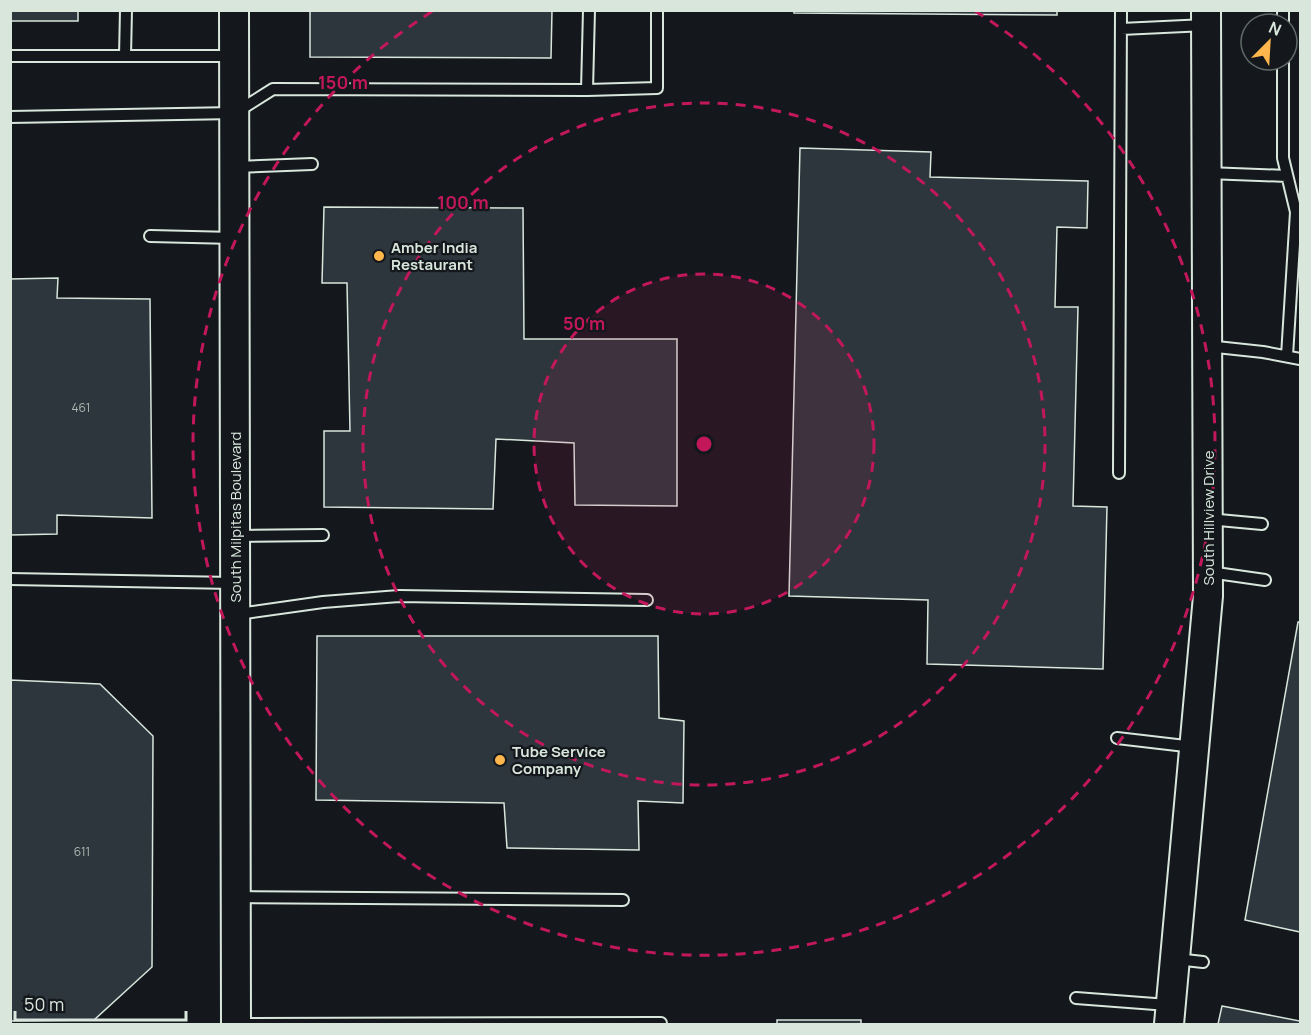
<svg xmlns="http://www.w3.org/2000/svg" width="1311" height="1035" font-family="Manrope,sans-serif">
  <rect width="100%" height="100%" fill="#14181c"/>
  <path fill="#2c363c" stroke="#d8e6dc" stroke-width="1.5" d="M10,10H78V21H10Z
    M310,10H552L551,58L310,57Z
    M794,10H1057V15L794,13Z
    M800,148L931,152L930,177L1088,181L1087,228L1057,227L1055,307H1078L1073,506L1107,507L1103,669L927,664L928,600L789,596Z
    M324,207L523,208L524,339H677V506L575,505L574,443L496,439L493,509L324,507V431H350L347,283H322Z
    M58,278L57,298L150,299L152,518L57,515V534L10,535V279Z
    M1298,622H1300V932L1245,920Z
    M317,636H658L659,718L684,721L683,803L638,801L639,850L507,848L504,803L316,800Z
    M10,680L100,684L153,736L152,967L94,1020L10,1021Z
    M1222,1006L1300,1021V1024H1218Z
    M777,1020H861V1024H777Z"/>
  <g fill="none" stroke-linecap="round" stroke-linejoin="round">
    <defs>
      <path id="lane" d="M1283,24V10
        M1121,29L1206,25
        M10,56H232
        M125,56L126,10
        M1283,60V158L1296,212L1287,356
        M587,90L657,88V10
        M10,117L235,113L273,89L587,90L589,10
        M235,167L312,164
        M1207,173L1287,176
        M150,236L234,238
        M1207,346L1263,352L1300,359
        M1119,473L1121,10
        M1208,519L1262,524
        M236,536L323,535
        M1209,572L1265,580
        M10,579L234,583
        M238,614L323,602L399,596L647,600
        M1117,738L1194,747
        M236,897L623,900
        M1176,959L1203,962
        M1076,998L1168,1005
        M237,1024L661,1023V1024"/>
      <path id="secondary" d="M234,10L236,1024
        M1169,1024L1208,596L1206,10"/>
    </defs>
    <use href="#lane" stroke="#d8e6dc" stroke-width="14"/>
    <use href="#secondary" stroke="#d8e6dc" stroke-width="32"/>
    <use href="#lane" stroke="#14181c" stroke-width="10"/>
    <use href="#secondary" stroke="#14181c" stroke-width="28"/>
  </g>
  <circle cx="704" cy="444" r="170" fill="#c2185b" fill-opacity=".12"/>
  <g fill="none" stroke="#c2185b" stroke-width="3" stroke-dasharray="10 8">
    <circle cx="704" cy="444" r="170"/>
    <circle cx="704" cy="444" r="341"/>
    <path d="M975 11A511 511 0 1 1 433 11"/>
  </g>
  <g fill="#ffb74d" stroke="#14181c" stroke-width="2">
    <circle cx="379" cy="256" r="6"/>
    <circle cx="500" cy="760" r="6"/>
  </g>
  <g text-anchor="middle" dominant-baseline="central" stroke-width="4.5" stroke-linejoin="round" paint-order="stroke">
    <g font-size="12" fill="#adbab4">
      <text x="81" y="407">461</text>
      <text x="82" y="851">611</text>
    </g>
    <g font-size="15" font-weight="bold" fill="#d8e6dc" stroke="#14181c" text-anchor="start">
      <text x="391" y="247">Amber India<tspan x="391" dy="17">Restaurant</tspan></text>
      <text x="512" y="751">Tube Service<tspan x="512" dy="17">Company</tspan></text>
    </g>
    <g font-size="15" fill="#d8e6dc" stroke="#14181c">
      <text transform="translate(235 517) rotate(-90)">South Milpitas Boulevard</text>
      <text transform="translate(1208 518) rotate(-90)">South Hillview Drive</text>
    </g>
  </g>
  <circle cx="704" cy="444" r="9" fill="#c2185b" stroke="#14181c" stroke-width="3"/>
  <g font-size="18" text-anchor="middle" font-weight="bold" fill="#c2185b" stroke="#14181c" stroke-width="4.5" stroke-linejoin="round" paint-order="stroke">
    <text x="343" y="89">150 m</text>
    <text x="463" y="209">100 m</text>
    <text x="584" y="330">50 m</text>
  </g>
  <rect width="1311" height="1035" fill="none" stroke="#d8e6dc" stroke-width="24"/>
  <g transform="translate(1269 42) rotate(24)"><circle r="28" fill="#14181c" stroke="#626a69" stroke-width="1.5"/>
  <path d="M0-4.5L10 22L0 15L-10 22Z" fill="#ffb74d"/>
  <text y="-9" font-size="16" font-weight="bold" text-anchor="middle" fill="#d8e6dc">N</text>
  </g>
  <path d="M15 1011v9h171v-9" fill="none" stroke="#d8e6dc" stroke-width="3"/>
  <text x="24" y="1011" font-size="18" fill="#d8e6dc" stroke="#14181c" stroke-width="4.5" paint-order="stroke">50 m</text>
</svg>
